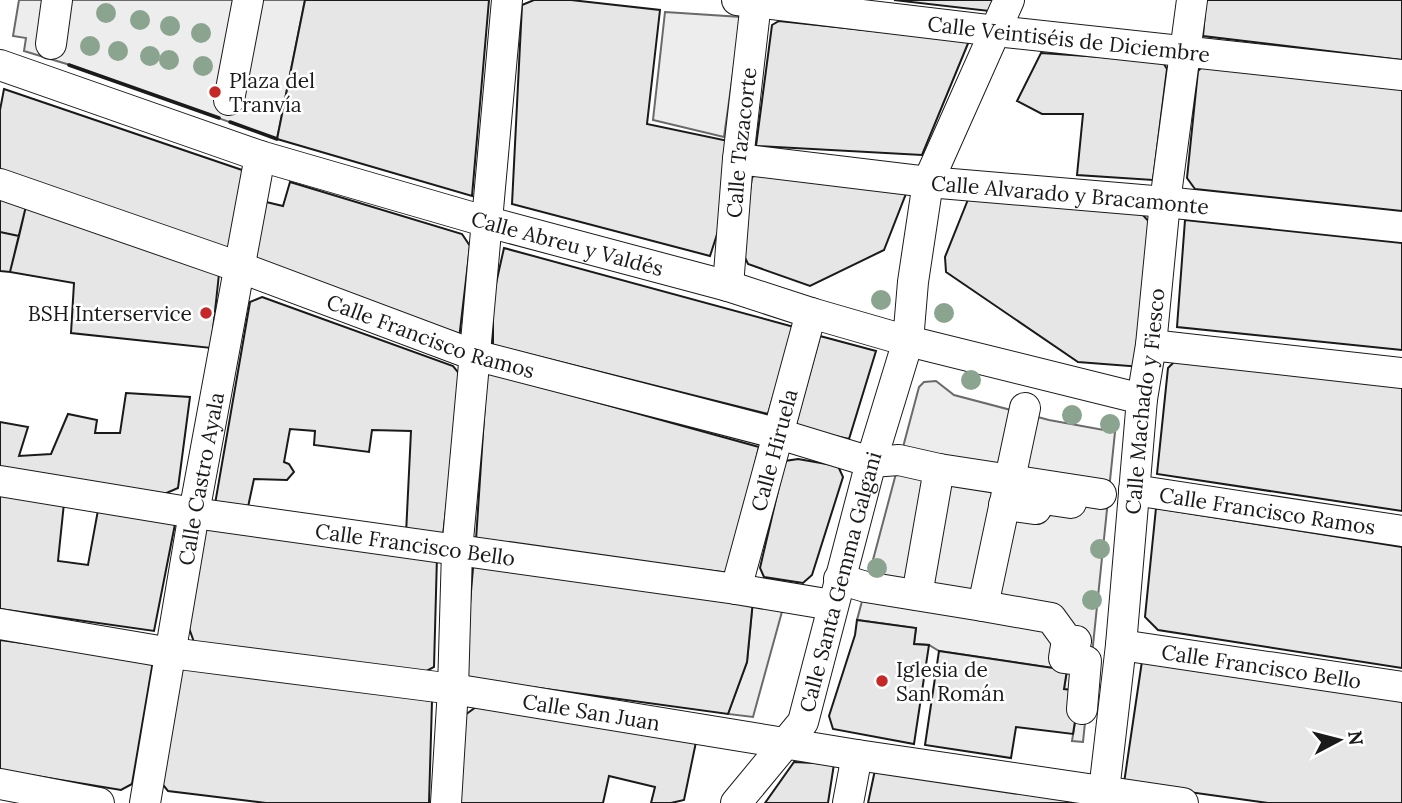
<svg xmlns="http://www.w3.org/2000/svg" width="1402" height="803" font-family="Lora,serif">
  <rect width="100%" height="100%" fill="#fff"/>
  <path fill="#ededed" stroke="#6a6a6a" stroke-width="2" d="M19,0H305L277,139L70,65L24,51L26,38L13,36Z
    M665,12L741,17L724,137L653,120Z
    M936,381L954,395L1049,420L1115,432L1083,742L1072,741L1077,709L1064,689L1067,670L939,651L929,645L914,644L916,628L857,620L919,387L924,382Z
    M753,600L783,608L753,717L728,714L747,662Z"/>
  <path fill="#e6e6e6" stroke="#1a1a1a" stroke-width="2" d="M305,0H489L472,196L277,139Z
    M534,0H571L660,10L647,124L733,142L730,194L710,256L512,204L522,5Z
    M894,0H994L989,11Z
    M1206,0H1402V60L1203,36Z
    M779,21L969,41L922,155L756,146L772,25Z
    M1041,53L1162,61L1167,69L1153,180L1077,175L1083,114H1042L1017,101Z
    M1205,64L1402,86V211L1195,189L1187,178L1198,71Z
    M4,89L245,171L233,257L0,175V110Z
    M761,173L907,191L884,250L810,286L748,264L741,249L752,177Z
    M290,182L462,234L470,246L459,339L253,261L262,201L283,206Z
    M0,196L26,206L19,236L0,232Z
    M969,197L1141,213L1153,226L1142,367L1078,362L946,272L945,257Z
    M26,206L219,274L211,348L71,333L74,283L10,272Z
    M1185,220L1402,243V350L1177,327Z
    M0,232L19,236L10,272L0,271Z
    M504,248L794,327L768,414L493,345V297Z
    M262,297L453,366L462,377L443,535L406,534L411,431L372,430L369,452L314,445L315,431L290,429L284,462L289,464L294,472L287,480L254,479L248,507L215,504L250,302Z
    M820,336L876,351L849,439L795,427Z
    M1176,360L1402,386V511L1157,474L1168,368Z
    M487,372L759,447L729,573L476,540Z
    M126,393L190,397L178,488L162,495L0,473V422L28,427L19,456L51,454L68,414L97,420L95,433H120Z
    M798,459L838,466L843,477L812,575L803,583L764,577L760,568L785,461Z
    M0,495L64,503L58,561L88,565L98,510L176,519L154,631L0,609Z
    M1156,508L1402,547V668L1158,630L1145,617Z
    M213,526L437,556L434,667L421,674L194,642L189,628L204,531Z
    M485,560L753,600L747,662L728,714L473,679L464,674L473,568Z
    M857,620L916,628L914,644L929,645L914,744L833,729L829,716L855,635Z
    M0,640L153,661L132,784L121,790L0,770Z
    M939,651L1067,670L1064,689L1073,690L1077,709L1073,734L1016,727L1011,758L925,745Z
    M1142,661L1402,700V803H1268L1124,783Z
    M195,666L432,701L429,803H266L168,791L159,780L181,670Z
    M476,707L696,742L684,800L671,803H651L655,787L609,776L603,803H460L465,715Z
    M794,762L834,764L828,803H765Z
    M875,770L1094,803H868Z"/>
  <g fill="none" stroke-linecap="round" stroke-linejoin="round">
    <defs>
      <g id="minor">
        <path id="s1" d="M737,0L996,31L1402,75"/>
        <path d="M51,44L57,0"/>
        <path id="s2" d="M0,65L260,156L488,222L728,286L811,313L908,341L1142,399"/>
        <path d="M229,100L248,0"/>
        <path id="s3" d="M738,159L928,182L1165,202L1402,227"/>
        <path id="s4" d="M0,184L239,267L474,355L779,434L871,462L899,460L939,469"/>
        <path id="s5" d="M728,286L738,159L756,2"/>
        <path d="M1151,345L1402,373"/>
        <path id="s6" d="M0,481L194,513L736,589L832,605"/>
        <path id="s7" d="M1134,490L1402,531"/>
        <path d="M1004,505L1036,509L1037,498L1071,503"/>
        <path d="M839,579L866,587L983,606L1025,408"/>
        <path id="s8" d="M736,589L811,313"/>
        <path d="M917,595L939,469L1101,494"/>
        <path d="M983,606L1051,618L1067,640L1076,641"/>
        <path id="s9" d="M0,624L171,653L453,689L857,755L1183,803"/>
        <path d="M1067,640L1064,658L1086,661L1082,709"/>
        <path id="s10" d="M1121,645L1402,687"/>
        <path d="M0,784L99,803"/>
        <path id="s11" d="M145,803L194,513L260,156"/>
        <path d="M446,803L453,689L457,551L507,0"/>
        <path id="s12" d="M736,803L803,722L871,462L908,341L913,282L928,182L1009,0"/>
        <path d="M848,803L857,755"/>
        <path id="s13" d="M1105,803L1104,791L1121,645L1142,399L1151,345L1165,202L1192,0"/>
      </g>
    </defs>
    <use href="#minor" stroke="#1a1a1a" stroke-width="32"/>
    <use href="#minor" stroke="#fff" stroke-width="30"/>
    <path stroke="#1a1a1a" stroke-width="3.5" d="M69,65L219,118
      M230,122L277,139"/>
  </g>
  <g fill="#8aa48f">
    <circle cx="106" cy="13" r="10"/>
    <circle cx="140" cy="20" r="10"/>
    <circle cx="170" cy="26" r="10"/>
    <circle cx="201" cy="33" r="10"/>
    <circle cx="90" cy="46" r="10"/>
    <circle cx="118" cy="51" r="10"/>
    <circle cx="150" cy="56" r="10"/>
    <circle cx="169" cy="60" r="10"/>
    <circle cx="203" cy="66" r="10"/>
    <circle cx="881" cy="300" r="10"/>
    <circle cx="944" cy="313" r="10"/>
    <circle cx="971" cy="380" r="10"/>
    <circle cx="1072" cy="415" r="10"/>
    <circle cx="1110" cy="424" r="10"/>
    <circle cx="1100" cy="549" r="10"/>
    <circle cx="877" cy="568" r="10"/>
    <circle cx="1092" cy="600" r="10"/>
  </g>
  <g fill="#c62828" stroke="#fff" stroke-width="2.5">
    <circle cx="215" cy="92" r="7"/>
    <circle cx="206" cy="313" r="7"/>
    <circle cx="882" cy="681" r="7"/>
  </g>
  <g text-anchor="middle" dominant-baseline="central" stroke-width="5" stroke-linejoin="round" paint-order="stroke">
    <g font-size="21" fill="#1a1a1a" stroke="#fff">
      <text stroke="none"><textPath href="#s1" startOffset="334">Calle Veintiséis de Diciembre</textPath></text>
      <text stroke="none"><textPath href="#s5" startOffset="144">Calle Tazacorte</textPath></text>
      <text stroke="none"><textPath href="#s3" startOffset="334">Calle Alvarado y Bracamonte</textPath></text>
      <text stroke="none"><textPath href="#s2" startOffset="595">Calle Abreu y Valdés</textPath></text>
      <text stroke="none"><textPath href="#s4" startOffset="457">Calle Francisco Ramos</textPath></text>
      <text stroke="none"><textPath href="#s13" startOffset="404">Calle Machado y Fiesco</textPath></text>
      <text stroke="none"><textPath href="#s8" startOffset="144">Calle Hiruela</textPath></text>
      <text stroke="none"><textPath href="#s11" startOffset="329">Calle Castro Ayala</textPath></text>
      <text stroke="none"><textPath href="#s7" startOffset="135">Calle Francisco Ramos</textPath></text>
      <text stroke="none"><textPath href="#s6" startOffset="420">Calle Francisco Bello</textPath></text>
      <text stroke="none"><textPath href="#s12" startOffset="250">Calle Santa Gemma Galgani</textPath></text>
      <text stroke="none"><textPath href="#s10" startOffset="142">Calle Francisco Bello</textPath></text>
      <text stroke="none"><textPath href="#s9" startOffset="598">Calle San Juan</textPath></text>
    </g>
    <g font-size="21" fill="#1a1a1a" stroke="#fff" text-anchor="start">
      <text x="229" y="80">Plaza del<tspan x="229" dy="24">Tranvía</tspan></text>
      <text x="192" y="313" text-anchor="end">BSH Interservice</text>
      <text x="896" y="669">Iglesia de<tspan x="896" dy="24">San Román</tspan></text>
    </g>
  </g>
  <g transform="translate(1339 740) rotate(83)" stroke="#ffffff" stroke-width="5" paint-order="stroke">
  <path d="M0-5L12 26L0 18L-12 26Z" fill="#1a1a1a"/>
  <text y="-10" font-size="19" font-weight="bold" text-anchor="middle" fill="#1a1a1a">N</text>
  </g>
</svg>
